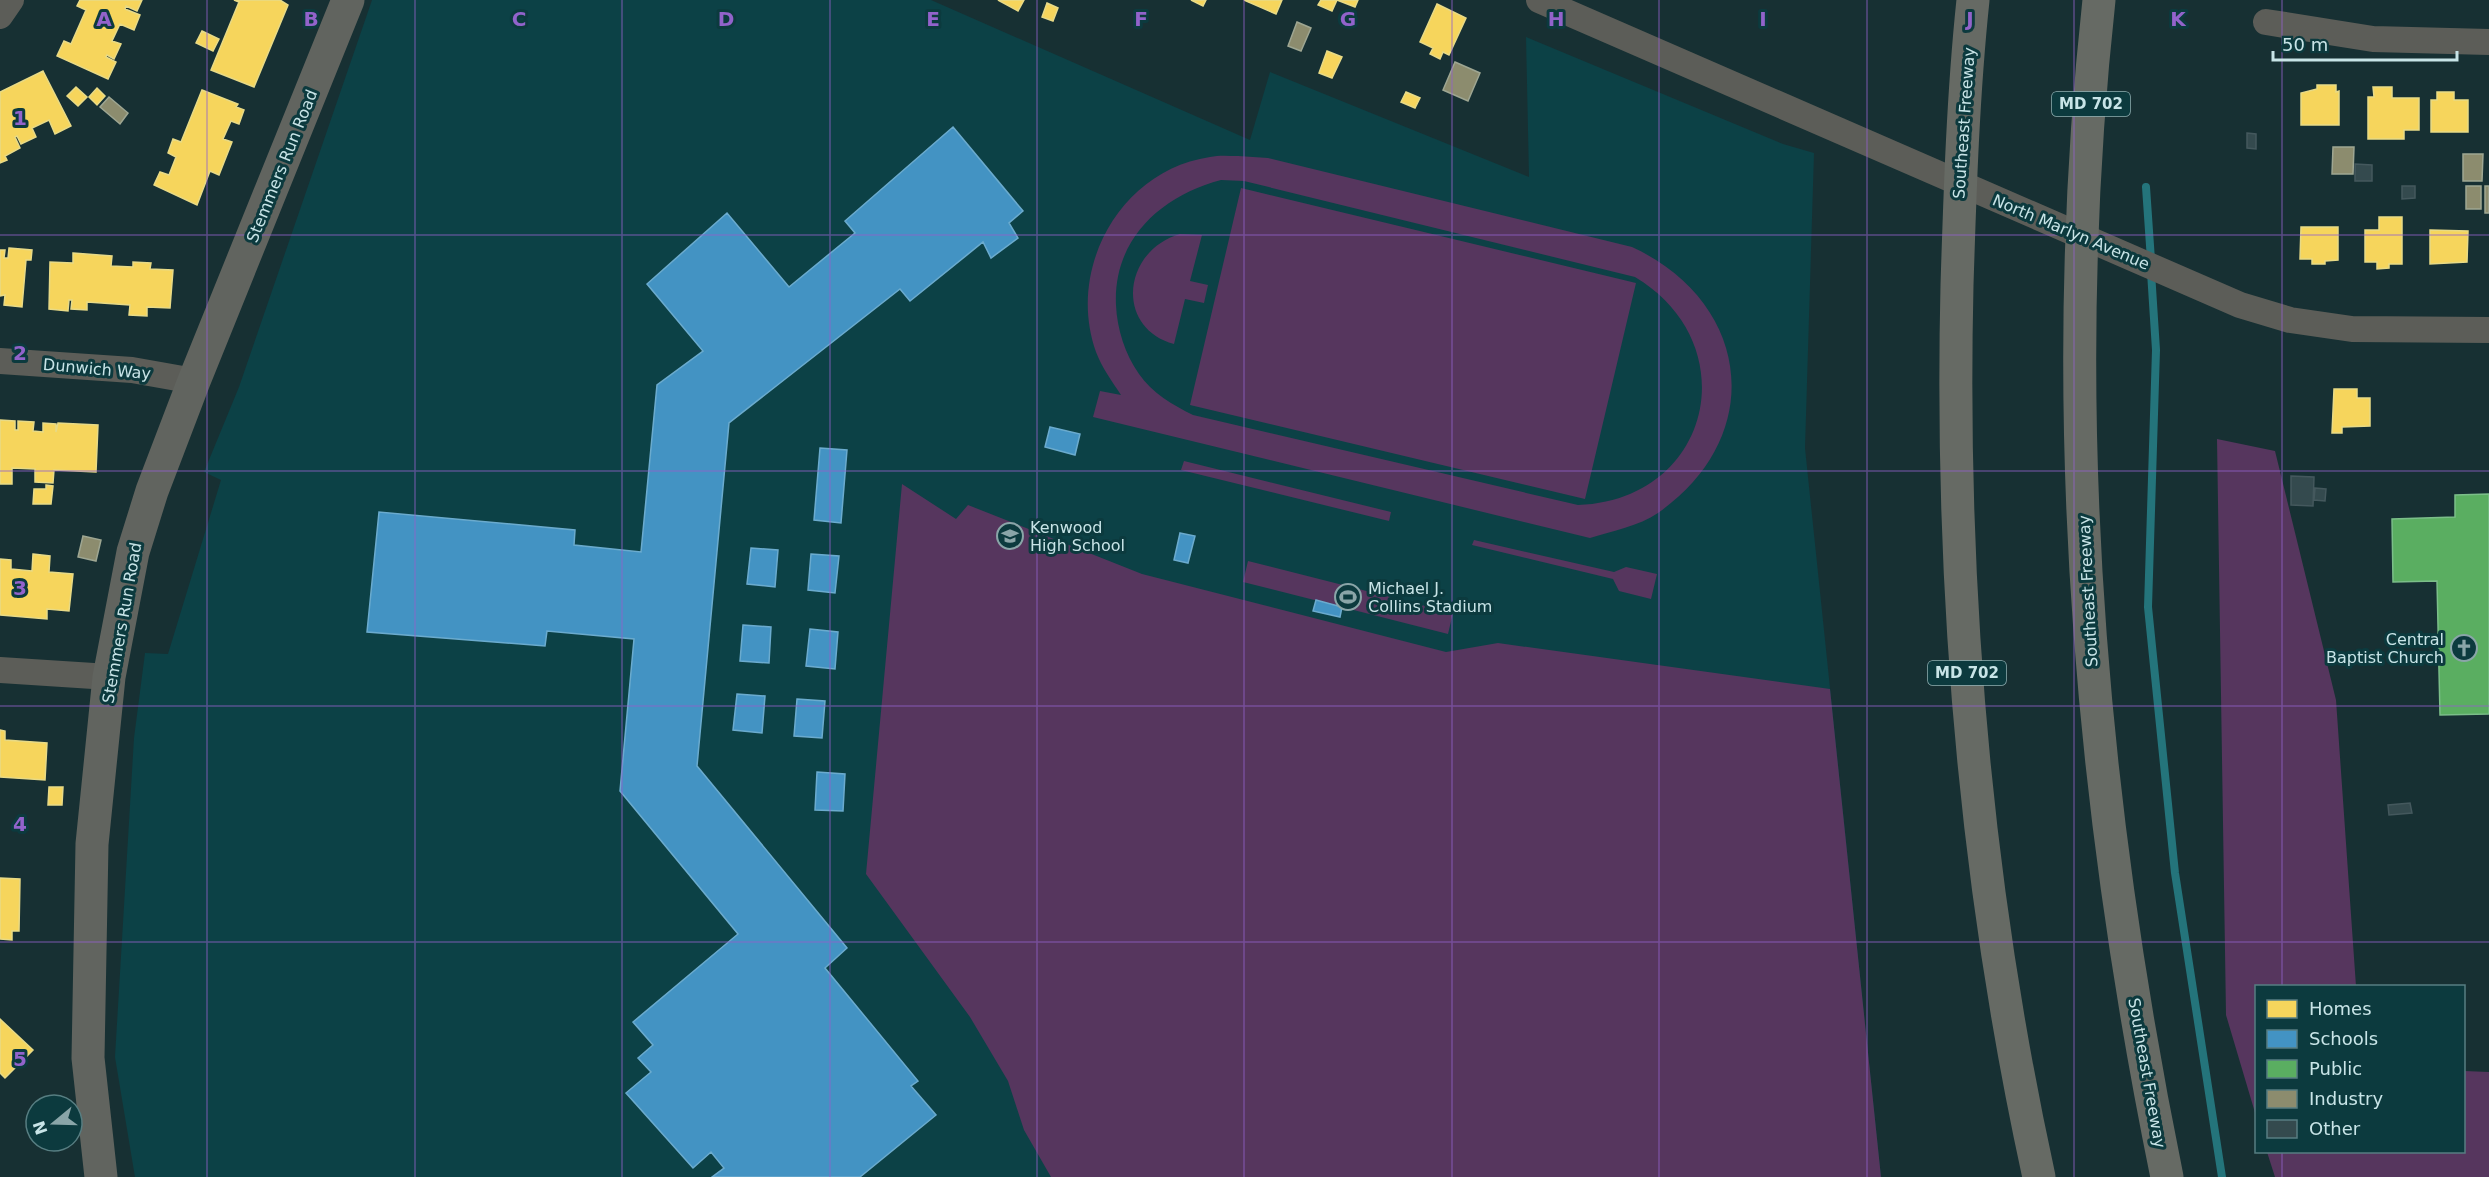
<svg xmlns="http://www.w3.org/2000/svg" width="2489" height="1177" font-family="'DejaVu Sans',sans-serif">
  <rect width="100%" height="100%" fill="#173033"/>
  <path fill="#0c4146" d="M372,0H931L1250,140L1270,72L1529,177L1526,37L1783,144L1814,153L1805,448L1881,1177H135L115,1057L134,738L145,653L168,654L221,480L204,472L239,387Z"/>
  <path fill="#56365e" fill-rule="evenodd" d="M1238,156L1268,158L1632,247C1751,302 1768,436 1658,513C1639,526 1612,531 1590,538L1093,417L1100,391L1121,395C1112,381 1102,368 1096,352C1066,268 1121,170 1210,157C1219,155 1229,156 1238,156ZM1221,180L1244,181L1635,277C1747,344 1712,500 1578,505L1193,415C1173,405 1152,393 1139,374C1125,354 1117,329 1116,305C1113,239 1161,196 1221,180Z
    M1241,188L1636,283L1585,499L1190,405Z
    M1180,234L1202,235L1190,281L1208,285L1204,303L1185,299L1174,344C1115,328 1122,251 1180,234Z
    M2217,439L2275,451L2336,700L2356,986H2256V1116L2226,1015Z
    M1184,461L1391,512L1389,521L1181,470Z
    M902,484L956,519L968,505L1142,574L1446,652L1498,643L1830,689L1881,1177H1051L1024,1130L1008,1081L970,1017L866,874Z
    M1474,540L1614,572L1626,567L1657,574L1651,599L1619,591L1613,579L1472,545Z
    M1248,561L1453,613L1448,634L1243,582Z
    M2464,1071L2489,1072V1177H2275L2267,1152H2464Z"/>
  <path fill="#f6d55c" stroke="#e8da86" stroke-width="1.5" d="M80,0H142L137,11L126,6L125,9L140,15L134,30L120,24L112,41L121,44L114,59L107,55L106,57L116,62L108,79L57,56L64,41L71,44L86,10L77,6Z
    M234,0H280L288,5L254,87L211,70L239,2Z
    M998,0H1024L1018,11Z
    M1191,0H1206L1203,6Z
    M1244,0H1282L1276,14Z
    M1321,0H1337L1332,11L1318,5Z
    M1337,0H1358L1355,7Z
    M1047,3L1058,8L1053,21L1042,17Z
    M1437,4L1466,18L1449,55L1443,52L1440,59L1430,54L1433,48L1420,42Z
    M202,31L219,39L213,51L196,43Z
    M1327,51L1342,57L1332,78L1319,73Z
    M43,71L71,126L55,134L49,120L32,128L36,137L21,144L17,136L15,137L20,148L5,156L7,160L0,163V92Z
    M2317,85H2336V92L2339,91V125H2301V93L2317,89Z
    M76,87L87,97L78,106L67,96Z
    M2373,87H2392V98H2419V130H2404V139H2368V97H2374Z
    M97,88L105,96L97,105L89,97Z
    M202,90L238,104L236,107L244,110L239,124L231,121L223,139L232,142L219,175L210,171L197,205L154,185L160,172L169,175L176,157L168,153L173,139L181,142Z
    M1406,92L1420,98L1415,108L1401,102Z
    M2437,92H2454V100H2468V132H2431V100H2437Z
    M2379,217H2402V264H2389V268L2377,269V262H2365V230H2379Z
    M2301,227H2338V260L2325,261V264H2312V259H2300Z
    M2430,230L2468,231L2467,262L2430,264Z
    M9,248L32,250L31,260H26L22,307L4,305L5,295L0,296V250H5L4,258H8Z
    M73,253L112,256L111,266L133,267V262L151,263L150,269L173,270L170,308L147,307V316L129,315L130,305L87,302V310L71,309L72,300H69L68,311L49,309L50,262L73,263Z
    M2334,389H2357V398H2370V426L2342,427V433H2332Z
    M0,420L15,421V430H18V421L34,422L33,431L43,432V423L56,424V432L58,423L98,425L96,472L54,470L53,483L35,482V469L12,468V484H0Z
    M46,485L53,486L51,504H33L34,489H46Z
    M33,554L50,556L49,572L73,574L69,611L47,609V619L0,615V559L11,560V569L32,571Z
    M0,730L5,731V740L47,743L45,780L0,777Z
    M49,787H63L62,805H48Z
    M0,878L20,879L19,931H12V940L0,939Z
    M0,1019L33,1050L5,1078L0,1073Z"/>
  <path fill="#4393c3" stroke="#6babce" stroke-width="1.5" d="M953,127L1023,211L1009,223L1018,238L991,258L983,242L910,301L900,289L729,423L697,766L847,948L825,968L918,1081L911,1086L936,1115L860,1177H712L724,1168L711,1152L693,1168L626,1093L651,1072L638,1058L653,1045L633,1022L738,934L620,791L634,639L547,631L545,646L367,632L379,512L575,530L574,545L641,552L657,385L703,351L647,284L727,213L789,287L855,233L845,221Z
    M1050,427L1080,434L1075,455L1045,447Z
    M820,448L847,450L841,523L814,520Z
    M1180,533L1195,536L1188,563L1174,560Z
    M751,548L778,550L775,587L747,584Z
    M811,554L839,556L835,593L808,590Z
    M1316,600L1342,607L1340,617L1313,611Z
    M743,625L771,627L769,663L740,661Z
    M810,629L838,632L835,669L806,666Z
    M737,694L765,696L762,733L733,730Z
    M797,699L825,701L822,738L794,736Z
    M817,772L845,774L843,811L815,810Z"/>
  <path fill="#5aae61" stroke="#7bbe89" stroke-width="1.5" d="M2489,494V714L2440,715L2437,581L2393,582L2392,519L2455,517V495Z"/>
  <path fill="#8c8c6e" stroke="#9ea692" stroke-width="1.5" d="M1297,22L1311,28L1301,51L1288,46Z
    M1455,62L1480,73L1468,101L1443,90Z
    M109,97L128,113L120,124L100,107Z
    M2333,147H2354L2353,174H2332Z
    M2463,154H2483L2482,181H2463Z
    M2466,186H2481V209H2466Z
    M2485,186H2489V213H2485Z
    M83,536L101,540L96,561L78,557Z"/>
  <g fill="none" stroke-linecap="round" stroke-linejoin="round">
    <path stroke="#24747b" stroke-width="8" d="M2146,187L2151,260
      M2151,272L2156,350L2148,607L2175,873L2222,1177"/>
  </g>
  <path fill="#344a4e" stroke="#44585d" stroke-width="1.5" d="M2247,133L2256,134V149L2247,148Z
    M2355,164L2372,165V181H2355Z
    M2402,186H2415V198L2402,199Z
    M2291,476L2314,477L2313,506L2291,505Z
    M2315,488L2326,489L2325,501L2314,500Z
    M2410,803L2412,813L2389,815L2388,805Z"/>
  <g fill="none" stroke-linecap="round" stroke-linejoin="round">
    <path stroke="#5c5d58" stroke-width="26" d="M1539,0L2240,305L2290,320L2352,329L2489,330
      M0,16L11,0
      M2266,22L2373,39L2489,42
      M0,361L132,370L194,381
      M0,670L109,677"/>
    <path stroke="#61645f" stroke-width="33" d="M101,1177L88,1058L92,844L109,677L133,552L152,491L194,381L348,0"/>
    <path stroke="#666a64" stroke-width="33" d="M1973,0C1963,95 1960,190 1957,285C1950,583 1975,885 2039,1177
      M2099,0C2056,392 2088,791 2167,1177"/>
  </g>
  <path fill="none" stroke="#9263cb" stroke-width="1.5" stroke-opacity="0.55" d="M207,0V1177M415,0V1177M622,0V1177M830,0V1177M1037,0V1177M1244,0V1177M1452,0V1177M1659,0V1177M1867,0V1177M2074,0V1177M2282,0V986M0,235H2489M0,471H2489M0,706H2489M0,942H2489M2282,1152V1177"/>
  <defs>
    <symbol id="school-ring" viewBox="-11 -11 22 22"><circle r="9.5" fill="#0c3a3e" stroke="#8aa5a8" stroke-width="1.5"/><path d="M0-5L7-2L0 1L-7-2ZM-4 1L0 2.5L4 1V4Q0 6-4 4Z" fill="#8aa5a8"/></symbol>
    <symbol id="stadium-ring" viewBox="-11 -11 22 22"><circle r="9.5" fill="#0c3a3e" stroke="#8aa5a8" stroke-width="1.5"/><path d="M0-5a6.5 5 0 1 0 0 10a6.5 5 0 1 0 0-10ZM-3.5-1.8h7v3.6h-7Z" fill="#8aa5a8"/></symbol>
    <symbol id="church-ring" viewBox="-11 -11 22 22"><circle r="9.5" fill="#0c3a3e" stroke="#8aa5a8" stroke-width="1.5"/><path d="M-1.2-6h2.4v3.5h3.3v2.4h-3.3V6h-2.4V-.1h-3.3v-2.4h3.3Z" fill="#8aa5a8"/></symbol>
  </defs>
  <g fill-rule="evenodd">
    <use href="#school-ring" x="995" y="521" width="30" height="30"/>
    <use href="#stadium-ring" x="1333" y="582" width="30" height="30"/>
    <use href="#church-ring" x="2449" y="633" width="30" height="30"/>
  </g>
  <g text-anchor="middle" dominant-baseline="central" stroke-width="6" stroke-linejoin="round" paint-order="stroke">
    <g fill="#0c3a3e" stroke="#90b1b4" stroke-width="1.5">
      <rect x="2052" y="92" width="78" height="24" rx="4.5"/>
      <rect x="1928" y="661" width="78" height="24" rx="4.5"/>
    </g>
    <g font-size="15" font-weight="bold" fill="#c8e4e7">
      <text x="2091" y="104">MD 702</text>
      <text x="1967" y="673">MD 702</text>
    </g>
    <g font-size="16" fill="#c8e4e7" stroke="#0c3a3e">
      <text transform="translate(1964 123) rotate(-86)">Southeast Freeway</text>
      <text transform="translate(282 166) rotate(-68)">Stemmers Run Road</text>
      <text transform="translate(2071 232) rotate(23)">North Marlyn Avenue</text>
      <text transform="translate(97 369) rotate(5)">Dunwich Way</text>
      <text transform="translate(2088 591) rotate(-93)">Southeast Freeway</text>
      <text transform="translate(122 623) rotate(-80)">Stemmers Run Road</text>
      <text transform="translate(2147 1073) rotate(80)">Southeast Freeway</text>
    </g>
    <g font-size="16" fill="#c8e4e7" stroke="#0c3a3e" text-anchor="start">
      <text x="1030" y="527">Kenwood<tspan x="1030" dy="18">High School</tspan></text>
      <text x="1368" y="588">Michael J.<tspan x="1368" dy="18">Collins Stadium</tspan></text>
      <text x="2444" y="639" text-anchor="end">Central<tspan x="2444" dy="18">Baptist Church</tspan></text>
    </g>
  </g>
  <g font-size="20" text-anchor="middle" font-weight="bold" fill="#9263cb" stroke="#0c3a3e" stroke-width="6" stroke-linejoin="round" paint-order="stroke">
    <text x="104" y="26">A</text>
    <text x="311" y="26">B</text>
    <text x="519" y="26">C</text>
    <text x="726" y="26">D</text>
    <text x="933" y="26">E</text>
    <text x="1141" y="26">F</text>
    <text x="1348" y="26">G</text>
    <text x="1556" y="26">H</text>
    <text x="1763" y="26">I</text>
    <text x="1970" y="26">J</text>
    <text x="2178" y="26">K</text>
    <text x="20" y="125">1</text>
    <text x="20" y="360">2</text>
    <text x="20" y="595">3</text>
    <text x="20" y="831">4</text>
    <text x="20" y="1066">5</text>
  </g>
  <rect x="2255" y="985" width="210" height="168" fill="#0c3a3e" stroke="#577e82" stroke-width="1.5"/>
  <rect x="2267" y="1000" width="30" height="18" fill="#f6d55c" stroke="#577e82" stroke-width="1.5"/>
  <text x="2309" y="1015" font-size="18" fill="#c8e4e7">Homes</text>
  <rect x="2267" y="1030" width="30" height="18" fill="#4393c3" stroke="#577e82" stroke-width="1.5"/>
  <text x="2309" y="1045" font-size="18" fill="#c8e4e7">Schools</text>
  <rect x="2267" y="1060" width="30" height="18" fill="#5aae61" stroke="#577e82" stroke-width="1.5"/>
  <text x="2309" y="1075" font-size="18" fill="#c8e4e7">Public</text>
  <rect x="2267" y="1090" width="30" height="18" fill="#8c8c6e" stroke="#577e82" stroke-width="1.5"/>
  <text x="2309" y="1105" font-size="18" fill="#c8e4e7">Industry</text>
  <rect x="2267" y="1120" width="30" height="18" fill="#344a4e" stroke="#577e82" stroke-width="1.5"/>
  <text x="2309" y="1135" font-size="18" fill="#c8e4e7">Other</text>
  <g transform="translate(54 1123) rotate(251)"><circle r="28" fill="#0c3a3e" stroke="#577e82" stroke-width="1.5"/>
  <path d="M0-4.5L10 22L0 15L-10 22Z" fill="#8aa5a8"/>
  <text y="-9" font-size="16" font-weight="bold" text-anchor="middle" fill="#c8e4e7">N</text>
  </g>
  <path d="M2273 51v9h184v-9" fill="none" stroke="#c8e4e7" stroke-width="3"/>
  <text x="2282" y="51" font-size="18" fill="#c8e4e7" stroke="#0c3a3e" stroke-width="4.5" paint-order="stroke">50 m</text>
</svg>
